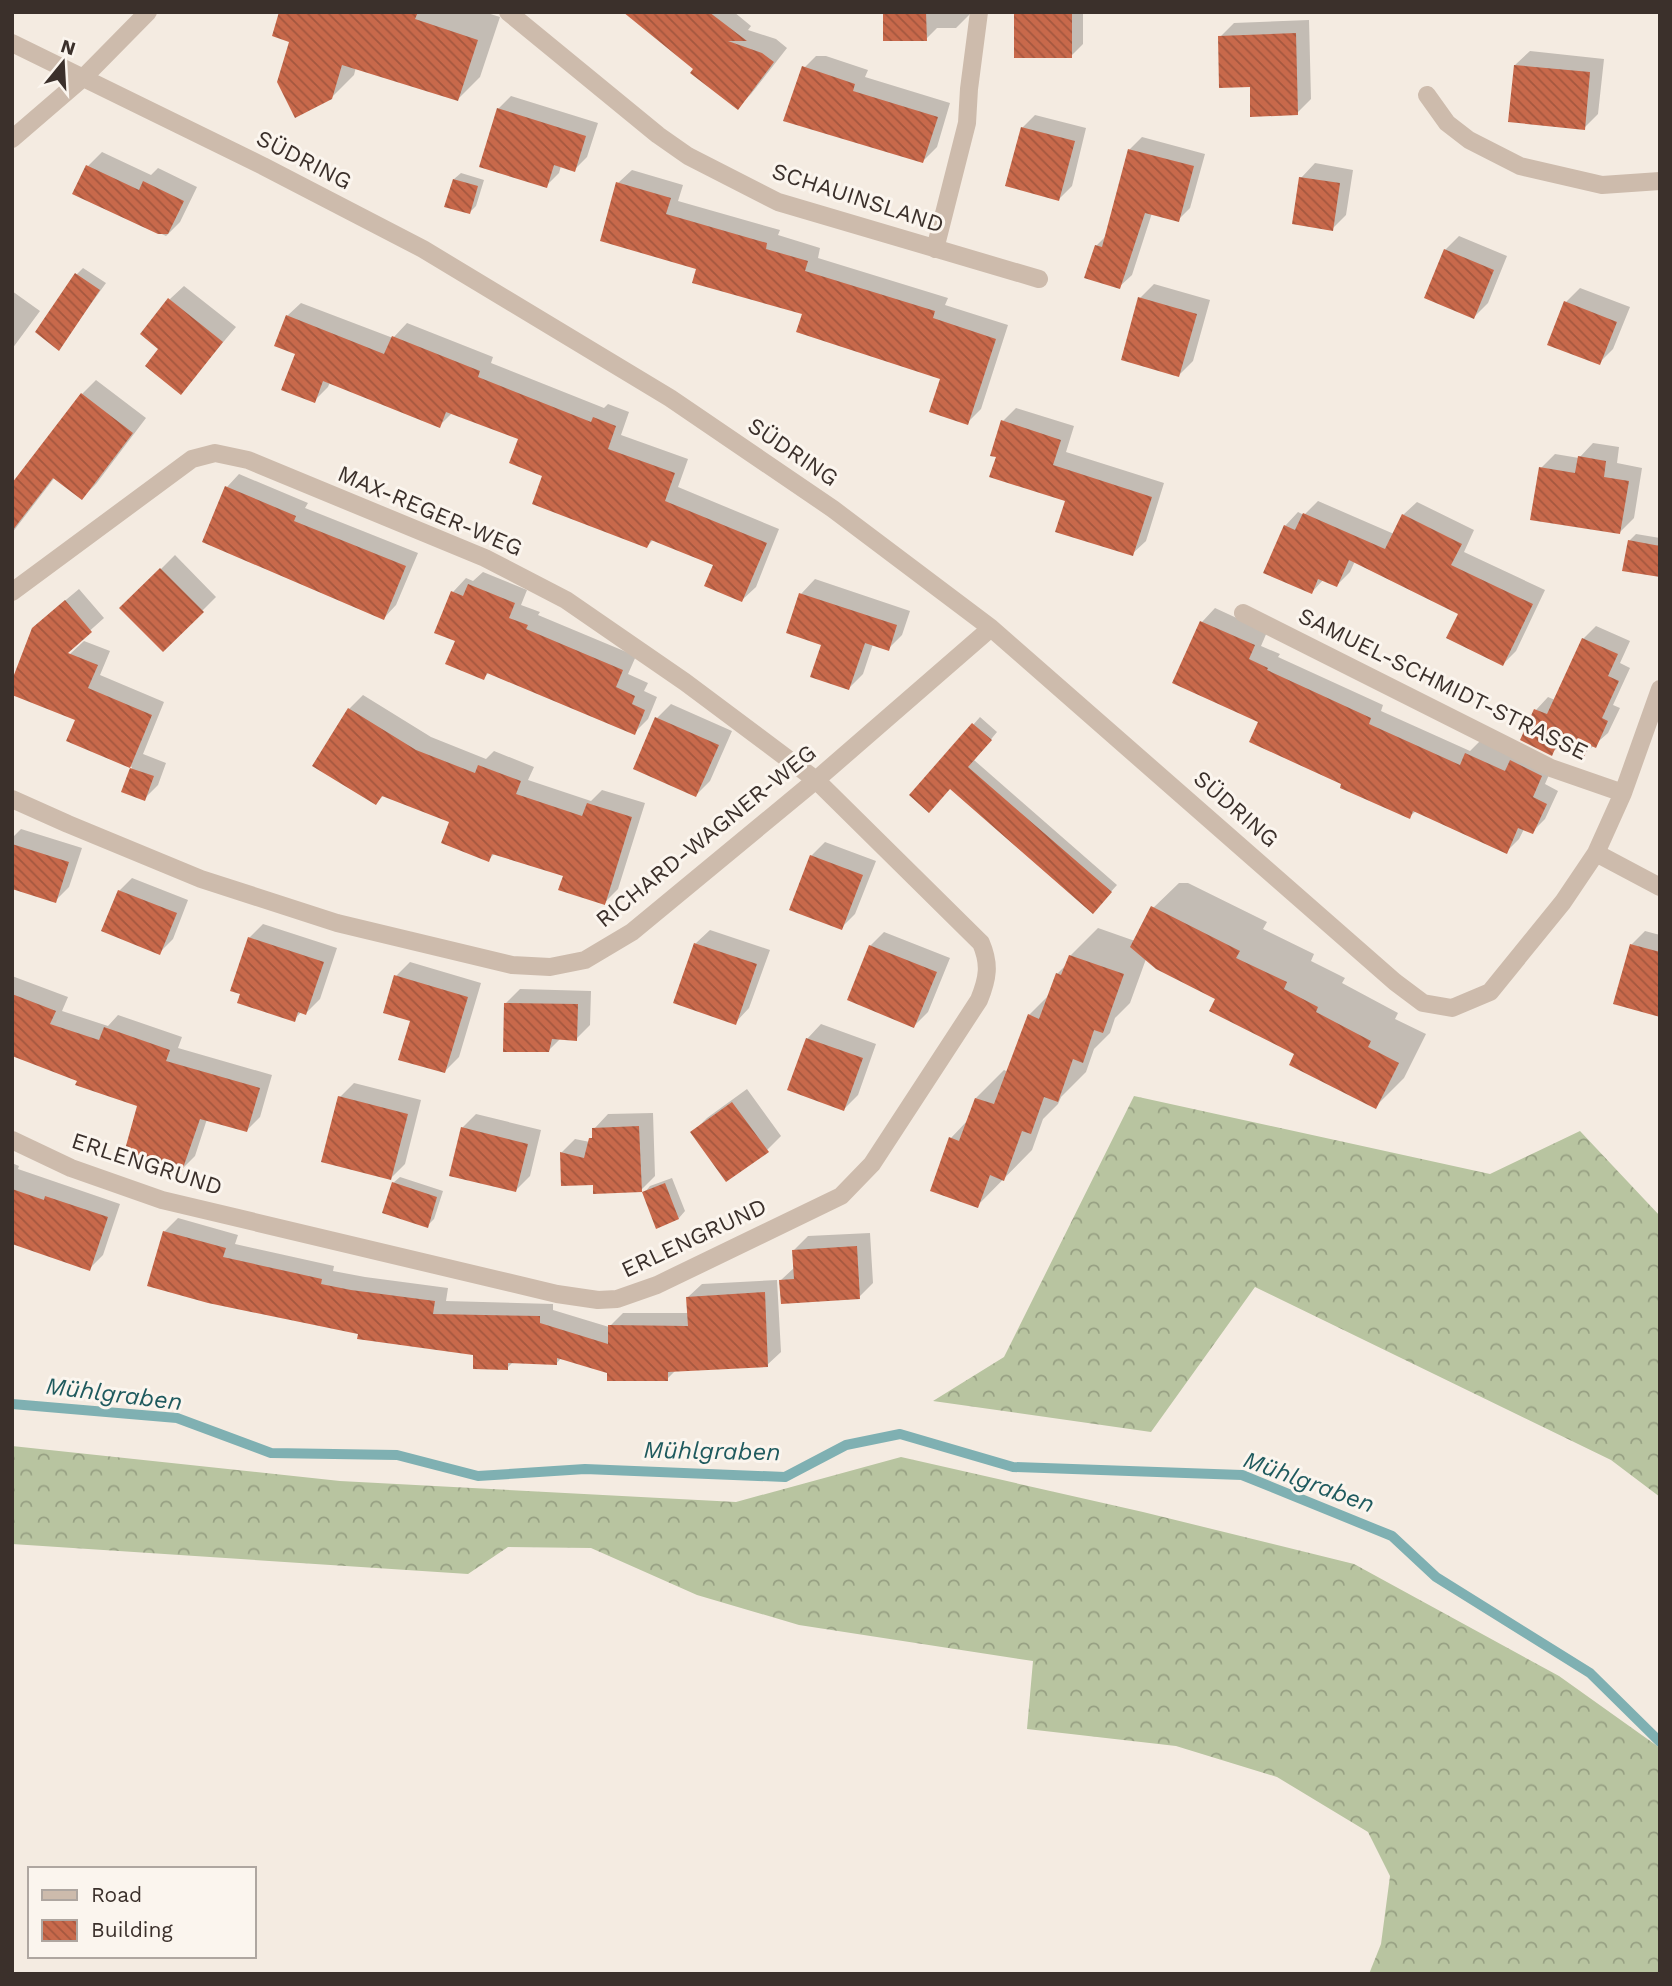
<svg xmlns="http://www.w3.org/2000/svg" width="1672" height="1986" font-family="'Work Sans',sans-serif">
  <defs>
    <pattern id="forest-crowns" width="20" height="18" patternUnits="userSpaceOnUse" patternTransform="scale(1.75)"><rect width="20" height="18" fill="#b8c4a0"/><path d="M2 6a3 3 0 1 1 6 0M12 15a3 3 0 1 1 6 0" fill="none" stroke="#97a083"/></pattern>
    <pattern id="building-back-hatch" width="6" height="6" patternUnits="userSpaceOnUse" patternTransform="scale(1.75)"><rect width="6" height="6" fill="#c8694b"/><path d="M-1 5l2 2M0 0l6 6M5-1l2 2" fill="none" stroke="#a4573f"/></pattern>
  </defs>
  <rect width="100%" height="100%" fill="#f4ebe1"/>
  <path fill="url(#forest-crowns)" d="M1134,1096L1490,1174L1580,1131L1660,1216V1497L1611,1460L1255,1287L1151,1432L933,1401L1004,1357Z
    M12,1446L340,1481L736,1502L901,1457L1143,1512L1354,1564L1559,1676L1660,1748V1974H1369L1381,1944L1390,1876L1368,1832L1277,1777L1176,1746L1027,1729L1033,1661L799,1625L697,1595L591,1548L508,1547L468,1574L12,1544Z"/>
  <path fill="#0003" d="M281,12H484L500,17L480,77L458,99L356,67L354,75L331,98L291,41Z
    M633,12H734L751,26L748,30L776,39L787,48L751,94L737,108Z
    M885,12H970V14L956,28H937L926,39Z
    M1016,12H1083V44L1071,56Z
    M1309,20L1311,99L1297,113L1251,85L1220,37L1234,23Z
    M1530,51L1604,59L1598,114L1584,128L1515,65Z
    M816,56H826L868,70L865,77L950,103L937,147L923,161L802,70Z
    M511,96L598,123L587,157L574,170L561,166L559,173L546,186L498,109Z
    M1035,115L1086,128L1072,186L1059,199L1022,128Z
    M1142,137L1205,154L1190,208L1178,220L1152,213L1132,275L1119,287L1096,246L1106,236L1130,149Z
    M102,152L151,175L158,168L197,187L180,222L166,236L75,193L88,166Z
    M1315,163L1353,170L1346,215L1332,229L1301,178Z
    M632,170L683,185L678,201L780,230L778,235L820,248L818,258L948,298L945,305L1008,325L981,409L967,423L942,378L804,313L698,268L618,183Z
    M461,173L484,180L476,206L470,212L454,179Z
    M1459,236L1507,256L1488,303L1474,317L1445,250Z
    M83,268L106,283L59,348L77,274Z
    M1154,284L1210,300L1193,361L1179,375L1140,298Z
    M184,286L236,327L181,392L170,299Z
    M1580,288L1630,307L1613,349L1599,363L1566,302Z
    M12,291L40,311L12,349Z
    M301,303L393,338L407,323L493,357L491,363L604,408L608,404L629,412L621,435L688,459L678,487L779,529L756,587L742,600L715,564L654,539L647,546L544,475L520,438L453,412L439,426L330,382L328,387L314,401L287,316Z
    M96,380L146,418L96,484L82,498L55,477L12,533V479L16,482L82,394Z
    M1016,408L1074,426L1066,452L1164,483L1146,541L1132,554L1068,499L998,456L1003,421Z
    M1593,443L1619,447L1617,463L1642,468L1634,518L1620,532L1541,468L1555,454L1579,458Z
    M239,474L308,503L305,508L418,553L396,605L384,618L204,541L227,487Z
    M1318,501L1394,534L1403,515L1417,502L1474,530L1464,552L1545,590L1516,651L1503,664L1460,613L1355,561L1350,572L1337,585L1324,579L1312,592L1285,526L1298,512L1304,515Z
    M1636,534L1660,538V575L1629,541Z
    M175,555L216,597L163,650L122,608Z
    M483,572L527,590L521,605L540,612L538,615L636,656L628,674L648,683L644,691L657,697L648,719L634,733L489,672L484,678L457,640L453,592L466,578L473,581Z
    M815,579L910,611L902,635L888,649L873,644L863,674L849,688L823,644L788,632L801,594Z
    M79,589L104,618L56,661L49,614Z
    M1215,608L1267,632L1261,646L1280,654L1278,657L1383,705L1381,711L1470,751L1480,741L1554,763L1545,784L1558,791L1545,819L1532,832L1524,829L1519,839L1506,852L1416,811L1409,817L1344,783L1261,721L1174,683L1202,622Z
    M1596,626L1630,641L1620,663L1630,668L1613,705L1620,708L1608,733L1584,754L1561,744L1551,754L1522,739L1536,710L1548,697L1555,700L1583,639Z
    M84,641L110,651L100,675L164,702L143,754L166,763L158,785L144,799L123,791L132,767L68,740L77,719L70,654Z
    M363,695L431,737L486,759L494,751L534,767L528,780L591,801L602,790L645,803L618,889L604,903L565,875L495,853L488,860L452,821L384,795L376,803L349,709Z
    M671,704L732,731L710,781L696,795L657,718Z
    M980,717L997,732L974,760L1117,885L1099,905L950,787L912,795Z
    M21,829L82,848L69,887L55,901L12,887V838Z
    M825,842L876,861L855,914L841,928L811,856Z
    M132,878L188,900L173,939L160,952L119,891Z
    M1179,883H1188L1267,922L1263,929L1314,954L1311,961L1345,978L1342,983L1398,1013L1395,1019L1426,1034L1404,1078L1376,1106L1218,998L1146,959L1130,1003L1115,1018L1110,1033L1094,1049L1086,1072L1061,1097L1058,1104L1043,1119L1032,1150L977,1206L951,1138L968,1120L976,1098L1004,1070L1008,1072L1029,1015L1050,994L1057,974L1067,964L1070,956L1098,928L1135,941L1150,911Z
    M263,924L337,948L320,999L306,1013L302,1011L294,1020L249,938Z
    M710,930L770,950L749,1008L735,1023L695,944Z
    M1645,931L1660,935V1016L1631,945Z
    M884,932L950,958L928,1012L914,1026L870,946Z
    M410,962L481,983L459,1057L445,1071L396,976Z
    M12,976L68,997L62,1011L108,1026L118,1015L182,1037L178,1048L272,1075L260,1117L247,1130L207,1119L195,1156L182,1169L140,1105L12,1055Z
    M520,989L591,991L590,1025L576,1039L561,1038L548,1051L506,1003Z
    M821,1024L876,1044L858,1095L844,1109L807,1039Z
    M354,1083L421,1100L405,1164L391,1178L340,1097Z
    M747,1089L781,1136L767,1150L693,1132L707,1118Z
    M653,1113L655,1176L641,1190L595,1183L561,1153L575,1139L590,1142L594,1136V1129L608,1114Z
    M476,1114L541,1130L530,1176L516,1190L462,1128Z
    M12,1163L19,1166L18,1169L120,1204L103,1255L89,1269L12,1242Z
    M400,1177L443,1191L434,1219L427,1226L393,1183Z
    M672,1178L685,1211L679,1218L644,1193L650,1186Z
    M178,1218L238,1235L235,1244L334,1266L333,1271L365,1277L448,1288L446,1301L553,1304V1310L609,1327L623,1313H689L688,1297L702,1284L777,1280L781,1352L767,1365L677,1369L667,1379L609,1372L562,1357L556,1364L514,1361L507,1368L475,1353L359,1333L164,1232Z
    M870,1233L873,1283L859,1297L781,1280L795,1267L794,1250L808,1236Z"/>
  <g fill="none" stroke-linecap="round" stroke-linejoin="round">
    <path stroke="#7fb0b2" stroke-width="10" d="M12,1404L177,1418L271,1453L397,1455L478,1476L585,1469L785,1477L846,1445L900,1434L1013,1467L1242,1475L1392,1536L1436,1577L1590,1673L1660,1742"/>
  </g>
  <path fill="url(#building-back-hatch)" d="M279,12H418L415,19L478,40L458,101L342,65L332,99L295,118L277,82L289,42L272,36Z
    M623,12H709L747,41H728L762,53L774,62L738,110L690,73L693,69Z
    M883,12H926L927,41H883Z
    M1014,12H1072V58H1014Z
    M1296,33L1298,115L1250,117V87L1219,88L1218,36Z
    M1514,65L1590,72L1585,130L1508,122Z
    M802,66L855,84L853,91L938,117L923,163L783,121Z
    M497,108L586,136L575,172L554,165L547,188L479,167Z
    M1021,127L1075,141L1059,201L1005,186Z
    M1128,149L1194,166L1179,222L1145,213L1120,289L1084,278L1095,245L1102,247Z
    M86,165L139,190L143,181L184,201L168,234H158L72,194Z
    M1299,177L1340,183L1333,231L1292,224Z
    M453,179L478,186L470,214L444,207Z
    M616,182L671,198L666,214L767,243L766,249L808,261L805,271L935,311L933,318L996,339L968,425L929,412L940,379L796,332L802,314L692,283L696,269L600,241Z
    M1444,249L1494,270L1474,319L1424,298Z
    M75,273L100,290L59,351L35,332Z
    M1138,297L1197,314L1179,377L1121,360Z
    M168,298L223,342L181,395L145,366L158,349L140,334Z
    M1564,301L1617,322L1600,365L1547,345Z
    M286,315L384,354L392,336L480,371L478,377L591,422L593,417L616,426L608,449L675,473L665,501L767,543L742,602L704,586L713,565L651,540L647,548L532,504L542,476L509,463L518,439L446,412L440,428L323,381L315,403L281,390L295,354L274,346Z
    M81,393L133,433L82,500L53,478L12,531V483Z
    M1001,420L1061,440L1053,465L1152,497L1133,556L1055,532L1065,501L989,477L996,457L990,456Z
    M1578,456L1606,461L1604,477L1629,481L1620,534L1530,520L1539,467L1575,473Z
    M225,486L296,516L294,521L406,566L384,620L202,542Z
    M1303,513L1385,549L1402,514L1462,544L1451,565L1533,604L1503,666L1446,638L1458,614L1349,560L1337,587L1318,579L1312,594L1263,573L1284,525L1295,530Z
    M1628,540L1660,546V577L1622,571Z
    M160,568L204,612L163,652L119,608Z
    M468,584L515,603L509,618L528,625L526,629L623,670L616,687L635,696L632,704L645,710L635,735L487,673L484,680L445,664L455,641L434,633L451,591L463,596Z
    M799,593L897,625L889,651L865,643L849,690L810,677L821,645L786,633Z
    M65,600L92,632L68,653L98,665L88,688L152,715L130,768L154,776L145,801L121,792L130,768L66,741L75,720L12,695V680L32,628Z
    M1200,621L1255,645L1249,659L1268,668L1267,670L1371,718L1369,724L1460,765L1465,753L1505,771L1510,760L1542,776L1533,797L1547,804L1533,834L1518,828L1507,854L1413,811L1410,819L1340,788L1341,784L1249,742L1258,722L1172,683Z
    M1582,638L1618,654L1608,676L1619,681L1602,718L1608,721L1596,748L1589,745L1584,757L1557,744L1552,756L1520,740L1534,709L1547,714Z
    M348,708L416,750L475,773L478,765L521,781L516,794L582,816L587,803L632,817L605,905L558,890L563,876L492,854L489,862L441,843L449,822L382,796L376,805L312,766Z
    M655,717L719,745L696,797L633,769Z
    M972,723L992,740L968,767L1112,892L1093,914L950,789L929,813L909,795Z
    M12,844L69,862L56,903L12,889Z
    M810,855L863,875L842,930L789,910Z
    M118,890L177,913L160,955L101,931Z
    M1151,906L1240,951L1236,958L1287,982L1284,989L1318,1007L1316,1012L1371,1041L1368,1047L1399,1063L1376,1109L1289,1065L1294,1054L1209,1011L1215,999L1156,969L1130,947Z
    M248,937L324,962L306,1015L298,1012L295,1022L237,1003L240,994L230,991Z
    M694,943L757,964L736,1025L673,1003Z
    M1630,944L1660,952V1017L1613,1004Z
    M869,945L937,972L914,1028L847,1000Z
    M1069,955L1124,974L1103,1033L1094,1030L1083,1063L1073,1059L1058,1102L1044,1097L1031,1134L1022,1131L1004,1181L990,1175L978,1208L930,1191L949,1137L959,1141L975,1098L994,1104L1028,1014L1039,1019L1056,973L1061,975Z
    M394,975L468,997L445,1073L398,1060L410,1021L383,1013Z
    M12,994L56,1011L50,1024L99,1040L104,1027L170,1050L166,1061L260,1088L247,1132L200,1119L182,1171L124,1153L137,1106L75,1085L77,1081L12,1056Z
    M504,1003L578,1004L577,1041L552,1039L549,1052H503Z
    M806,1038L863,1058L844,1111L787,1090Z
    M338,1096L408,1114L391,1180L321,1162Z
    M732,1102L769,1152L726,1182L690,1132Z
    M639,1126L642,1192L593,1194V1185L561,1186L560,1152L584,1158L589,1138H592V1128Z
    M461,1127L528,1144L516,1192L449,1176Z
    M392,1182L437,1197L428,1228L382,1213Z
    M665,1183L679,1219L656,1229L642,1192Z
    M12,1189L44,1200L45,1196L108,1217L90,1271L12,1244Z
    M163,1231L226,1248L223,1257L322,1279L321,1284L351,1290L435,1301L433,1314L540,1316V1323L608,1344V1325L688,1326L686,1297L765,1292L768,1367L668,1372V1381H607V1373L557,1358V1365L508,1363V1370L473,1369V1355L357,1339L358,1334L208,1303L147,1286Z
    M857,1246L860,1299L781,1304L779,1280L794,1279L792,1250Z"/>
  <g fill="none" stroke-linecap="round" stroke-linejoin="round">
    <path stroke="#cdbbac" stroke-width="18" d="M508,12L658,135L688,156L778,202L1039,279
      M12,43L263,166L423,249L670,398L833,509L991,628L1395,982L1423,1003L1452,1008L1490,992L1563,902L1596,853L1623,793L1660,689
      M1427,95L1447,123L1469,140L1520,166L1602,185L1660,181
      M12,139L84,77L148,12
      M935,249L967,123L969,89L979,12
      M12,592L192,459L215,453L248,460L485,558L566,600L685,682L816,780L981,943C990,964 988,978 979,1000L872,1164L841,1196L657,1285L617,1299L598,1300L557,1294L162,1200L71,1168L12,1140
      M1243,613L1551,768L1623,793
      M12,799L68,824L201,879L337,923L512,965L550,967L585,960L632,932L816,780L991,628
      M1596,853L1660,887"/>
  </g>
  <g text-anchor="middle" dominant-baseline="central" stroke-width="6" stroke-linejoin="round" paint-order="stroke">
    <g font-size="23" fill="#3b302b" stroke="#fbf5ee">
      <text transform="translate(304 160) rotate(27)">SÜDRING</text>
      <text transform="translate(858 198) rotate(18)">SCHAUINSLAND</text>
      <text transform="translate(793 452) rotate(34)">SÜDRING</text>
      <text transform="translate(430 511) rotate(23)">MAX-REGER-WEG</text>
      <text transform="translate(1443 684) rotate(26)">SAMUEL-SCHMIDT-STRASSE</text>
      <text transform="translate(1236 809) rotate(41)">SÜDRING</text>
      <text transform="translate(706 836) rotate(-39)">RICHARD-WAGNER-WEG</text>
      <text transform="translate(147 1164) rotate(18)">ERLENGRUND</text>
      <text transform="translate(694 1238) rotate(-25)">ERLENGRUND</text>
    </g>
    <g font-size="24" font-style="italic" fill="#1f5a5e" stroke="#fbf5ee">
      <text transform="translate(114 1394) rotate(7)">Mühlgraben</text>
      <text transform="translate(712 1451) rotate(1)">Mühlgraben</text>
      <text transform="translate(1309 1482) rotate(20)">Mühlgraben</text>
    </g>
  </g>
  <rect width="1672" height="1986" fill="none" stroke="#3b302b" stroke-width="28"/>
  <rect x="28" y="1867" width="228" height="91" fill="#fbf5ee" stroke="#aea6a0" stroke-width="2"/>
  <rect x="42" y="1890" width="35" height="10" fill="#cdbbac" stroke="#aea6a0" stroke-width="2"/>
  <text x="91" y="1902" font-size="21" fill="#3b302b">Road</text>
  <rect x="42" y="1920" width="35" height="21" fill="url(#building-back-hatch)" stroke="#aea6a0" stroke-width="2"/>
  <text x="91" y="1937" font-size="21" fill="#3b302b">Building</text>
  <g transform="translate(63 63) rotate(18)" stroke="#fbf5ee" stroke-width="5" paint-order="stroke">
  <path d="M0-5L12 26L0 18L-12 26Z" fill="#3b302b"/>
  <text y="-10" font-size="19" font-weight="bold" text-anchor="middle" fill="#3b302b">N</text>
  </g>
</svg>
